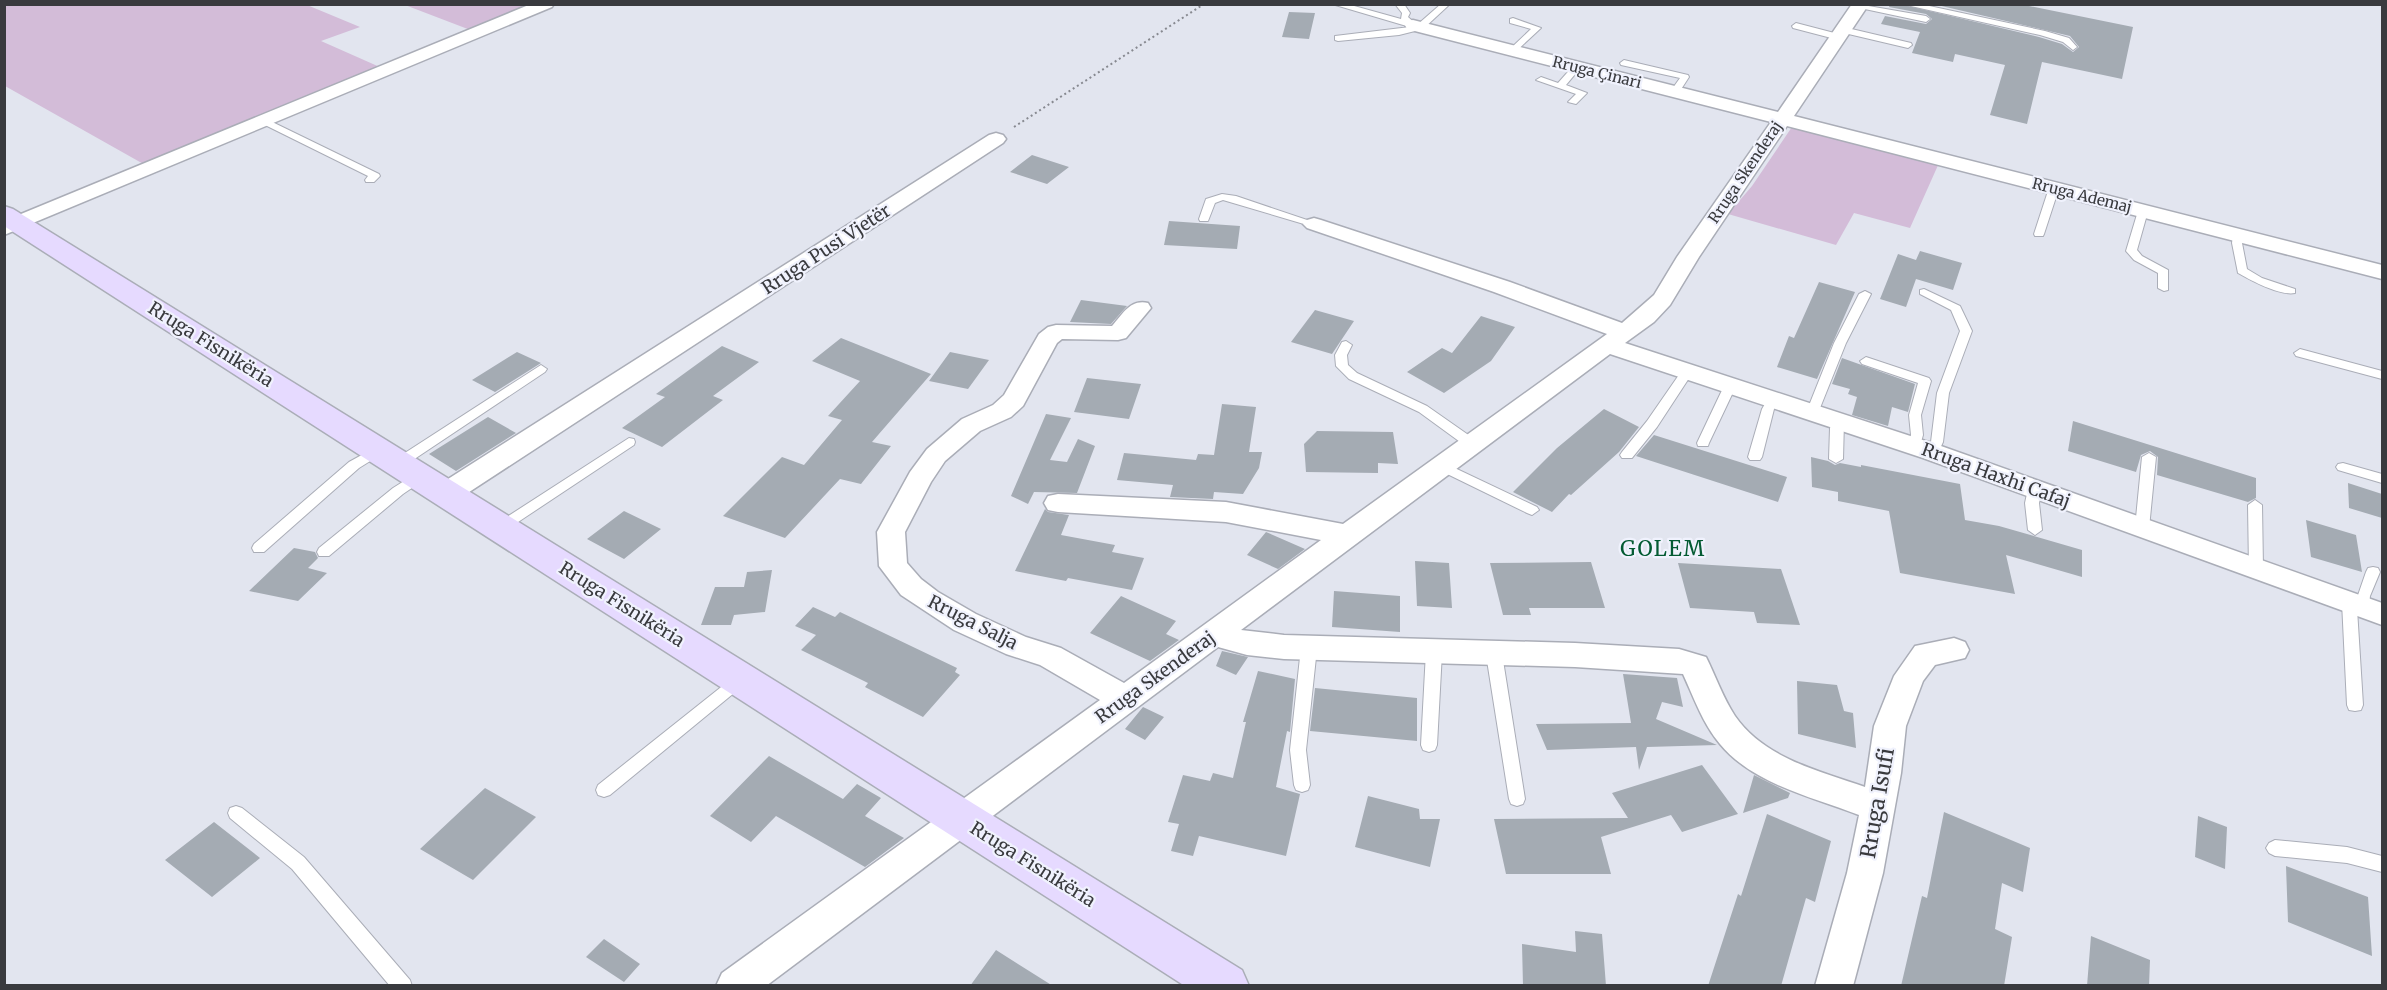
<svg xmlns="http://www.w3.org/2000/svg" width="2387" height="990" font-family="Merriweather,serif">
  <rect width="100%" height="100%" fill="#e2e5ef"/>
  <path fill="#d3bcd8" d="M5,4L307,5L360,27L321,41L382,68L147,166L5,86Z
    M405,5H536L473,31Z
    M1794,124L1939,163L1910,228L1854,213L1836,245L1728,214L1752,186Z"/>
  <path fill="#a4abb3" d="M1890,4H1900L2039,37L2062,44L2073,52L2079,47L2070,36L1933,4H2019L2133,27L2122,79L2042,62L2027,124L1990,115L2005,65L1955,54L1953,62L1912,53L1920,32L1881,24L1885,16L1926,24L1932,19L1926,14L1889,7Z
    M1289,12L1315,13L1309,39L1282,37Z
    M1032,155L1069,167L1047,184L1010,172Z
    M1169,221L1240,226L1237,249L1164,245Z
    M1920,251L1962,263L1953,290L1916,279L1906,307L1880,299L1898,254L1916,260Z
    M1819,282L1855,292L1817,379L1777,367L1789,336L1794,338Z
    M1081,300L1127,306L1111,324L1070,322Z
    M1315,310L1354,321L1332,354L1291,342Z
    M1481,316L1515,327L1491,361L1444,393L1407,372L1442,348L1452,353Z
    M841,338L931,374L872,442L891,446L861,484L840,479L785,538L723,516L782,457L804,465L842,420L828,416L860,381L812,361Z
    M722,346L759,362L713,396L723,400L662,447L622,428L665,397L656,394Z
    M517,352L541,363L495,392L472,380Z
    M950,352L989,360L968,389L929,381Z
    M1842,358L1915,384L1908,412L1892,407L1888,426L1852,415L1857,397L1848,394L1850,389L1832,384Z
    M1087,378L1141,384L1129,419L1074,412Z
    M1222,404L1256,407L1249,452H1262L1259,468L1243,494L1214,492L1213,499L1170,497L1173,485L1117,480L1124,453L1196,460L1198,454L1214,455Z
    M1604,409L1639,427L1619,452L1571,495L1569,494L1552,512L1513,492L1557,448Z
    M1046,414L1071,418L1050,460L1067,462L1078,439L1095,446L1077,493L1034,492L1028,504L1011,496Z
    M488,417L516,433L456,471L429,454Z
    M2073,421L2256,478V498L2248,502L2157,475L2158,457L2150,451L2141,455L2136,472L2068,451Z
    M1317,431L1393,432L1398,464L1378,463V473L1306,472L1304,444Z
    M1654,435L1787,477L1778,502L1636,456Z
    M1811,457L1828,461L1835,465L1840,463L1861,467V465L1960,484L1965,520L1999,526L2082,550V577L2006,555L2015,594L1900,573L1889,511L1838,501V492L1812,487Z
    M2348,483L2382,494V518L2349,508Z
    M1045,509L1048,512L1069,515L1061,535L1115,545L1112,552L1144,558L1132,590L1068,578L1066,581L1015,571Z
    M624,511L661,529L624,559L587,539Z
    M2306,520L2356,535L2362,572L2311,557Z
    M1266,532L1305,549L1278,569L1247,555Z
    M294,548L315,552L318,558L308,568L327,573L298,601L249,591Z
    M1415,561L1449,563L1452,608L1417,606Z
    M1591,562L1605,608H1529L1531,615H1503L1490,563Z
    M1678,563L1781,569L1800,625L1757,623L1754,612L1690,608Z
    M772,570L765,612L734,615L731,625H701L715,587H744L747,572Z
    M1334,591L1400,596V632L1332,627Z
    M1121,596L1176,621L1166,634L1179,640L1150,661L1090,633Z
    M813,607L835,617L840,612L957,668L955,672L960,675L923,717L865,687L868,683L801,650L816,635L795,626Z
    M1222,651L1248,657L1236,675L1216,666Z
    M1258,671L1295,679L1290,732L1287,731L1276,787L1300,794L1286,856L1199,836L1193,856L1171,851L1179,824L1168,822L1183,775L1210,781L1213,773L1233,778L1246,722H1243Z
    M1623,674L1677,678L1683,707L1662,702L1656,719L1717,745L1647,747L1639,770L1636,747L1547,750L1536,724L1631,723Z
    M1797,681L1837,685L1844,711L1853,713L1856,748L1798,734Z
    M1315,688L1417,698V741L1310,731Z
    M1143,707L1164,717L1145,740L1125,729Z
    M769,756L843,799L857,784L881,798L865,816L904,838L865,867L776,816L751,842L710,816Z
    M1702,765L1738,814L1682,832L1671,815L1601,837L1611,874H1506L1494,819L1628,818L1612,793Z
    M1754,775L1790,793L1788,798L1743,813Z
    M485,788L536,817L473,880L420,849Z
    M1368,796L1419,809L1420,819H1440L1430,867L1355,847Z
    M1944,812L2030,848L2023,892L2002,883L1995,929L2012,937L2004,986H1901L1922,896L1927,898Z
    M1767,814L1831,841L1815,902L1806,898L1781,986H1708L1738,894L1741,896Z
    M2198,816L2227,827L2225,869L2195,857Z
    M214,822L260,858L212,897L165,860Z
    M2286,866L2368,897L2372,956L2288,922Z
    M1575,931L1602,934L1606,986H1523L1522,944L1576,952Z
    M2091,936L2150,960L2149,986H2087Z
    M604,939L640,964L624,982L586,957Z
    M996,950L1053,986H970Z"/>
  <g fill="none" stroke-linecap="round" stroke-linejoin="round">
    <defs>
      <path id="lane" d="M1332,4H1347L1401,19L1402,13L1395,4H1404L1410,13L1408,17L1417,25L1441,4H1450L1423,29L1399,35L1338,41L1335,40V36L1410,27Z
        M1857,4L1926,16L1930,19L1926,22L1860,8H1857Z
        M1902,4H1920L2045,31L2069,38L2077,47L2073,50L2063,42L2040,35Z
        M1513,18L1541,28L1513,54L1509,51L1510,49L1531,29L1510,23V19Z
        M1796,23L1842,35L1843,37L1839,40L1793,28L1792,26Z
        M1843,27L1911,43L1912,45L1908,48L1840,32V28Z
        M1624,60L1688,75L1689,77L1678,94H1672L1670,92L1680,78L1621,65L1620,63Z
        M1574,65L1581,67L1566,85L1587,93L1576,104L1568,102L1576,94L1536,80L1541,77L1558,83Z
        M264,118L379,174L380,176L374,182H366L365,180L368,176L261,123V119Z
        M2054,185L2059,188L2044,234L2043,236H2035L2034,234L2049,188Z
        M1222,194L1236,196L1319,224L1314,227L1223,200L1215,203L1208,221H1200L1199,219L1206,199Z
        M2143,208L2148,211L2137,250L2142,256L2168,270V290L2164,291L2158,288V273L2134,260L2126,251L2138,211Z
        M2238,232L2243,235L2242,243L2247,269L2262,278L2295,289V293C2280,296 2252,281 2238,273L2232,243L2233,235Z
        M1924,289L1960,306L1972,331L1949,393L1943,442L1937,455L1932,456L1925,452L1931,442L1937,393L1960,331L1951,310L1920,294V290Z
        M1865,291L1871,294L1846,343L1818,413L1816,416H1808L1806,413L1834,343L1859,294Z
        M1346,341L1352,345L1347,355L1348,365L1357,373L1427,406L1477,441L1478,444L1477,447H1467L1419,412L1349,379L1336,366L1335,355L1342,342Z
        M2300,349L2382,371V379L2296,356L2294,353Z
        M1866,357L1929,378L1931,381L1921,415L1923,435L1919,449H1909L1908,446L1911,435L1909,415L1918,383L1862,364L1860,361Z
        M541,365L547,369L545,372L404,466H394L392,463L394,460Z
        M1687,368L1693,372L1657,427L1632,458H1622L1620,455L1622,452L1647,421L1683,369Z
        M1730,382L1736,386L1709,443L1708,446H1698L1697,443L1724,386Z
        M1773,396L1779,400L1774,409L1762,457L1760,460H1750L1748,457L1762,409L1769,397Z
        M1838,417L1844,421L1843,459L1836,463L1829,459L1830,428L1834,418Z
        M629,438L634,439L635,442L634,445L506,530H496L494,527L496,524Z
        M378,446L385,450L383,453L359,468L264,552H254L252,548L254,544L349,462Z
        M2149,453L2156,457L2149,528L2142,533L2135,528L2142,457Z
        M1442,462L1537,507L1539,510L1532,515L1527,513L1437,469L1435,466L1437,463Z
        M2343,463L2382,474V483L2338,470L2336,467L2338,464Z
        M420,471L427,476L425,479L403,494L329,556H319L317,552L319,548L393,488Z
        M2035,484L2042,489L2039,503L2042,530L2035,535L2028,530L2025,503L2028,489Z
        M2255,500L2262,505L2263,569L2261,573H2251L2249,569L2248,505Z
        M2373,567L2378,568L2380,572L2370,596L2368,611L2363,613L2357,609L2363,705L2361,710L2355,711L2349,710L2347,705L2342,602L2344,598L2349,596L2356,601L2366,572L2368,568Z
        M1309,642L1314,644L1317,648L1306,750L1310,785L1308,790L1302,792L1296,790L1294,785L1290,750L1301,648L1304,644Z
        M1434,646L1439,648L1442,652L1437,745L1435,750L1429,752L1423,750L1421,745L1426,652L1429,648Z
        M1494,648L1499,650L1502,654L1525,799L1523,804L1517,806L1511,804L1509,799L1486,654L1489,650Z
        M740,674L745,676L748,680L745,684L610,795L604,797L598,795L596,790L598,785L735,676Z
        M236,806L242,808L304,857L410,980L412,986H390L292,869L230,818L228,813L230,808Z
        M2275,840L2347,847L2382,856V872L2347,863L2275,856L2269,853L2266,848L2269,843Z"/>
      <path id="street" d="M531,4H554L552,7L4,235V221Z
        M1852,4H1869L1794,116L2382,265V279L1787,126L1699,257L1670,305L1654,322L1625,343L1941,446L2382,603V625L1923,458L1610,354L1241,630L1284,635L1575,643L1679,649L1706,657C1716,677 1723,698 1735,716C1764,758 1819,771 1865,787L1874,726L1894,676L1915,646L1954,638L1965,642L1969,650L1965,658L1935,665L1923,681L1906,726L1901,773L1883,873L1853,986H1815L1847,873L1859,815C1812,797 1753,784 1720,744C1703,724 1694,698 1683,674L1575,667L1284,659L1247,655L1218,647L766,986H716L722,973L1100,700L1040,665L1006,654L954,630L901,595L879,566L877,532L910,472L927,449L962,419L993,405L1004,395L1039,334L1048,327L1056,325L1112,326C1123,314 1130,299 1148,303L1151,308L1126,338L1118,340L1062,339L1057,343L1023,406L1011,417L980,431L945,461L931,482L905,532L907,563L921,579L938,592L976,614L1026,637L1061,648L1124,683L1321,540L1226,522L1058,512L1048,510L1044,503L1048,496L1058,494L1226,502L1343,524L1607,334L1494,292L1307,228L1303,224L1307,220L1314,218L1321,220L1510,282L1622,323L1654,295L1677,257L1771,122L1407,29L1405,25L1407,21L1413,20L1778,112Z
        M996,133L1003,135L1006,139L1003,143L457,500L447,502L437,500L434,493L437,486L989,135Z"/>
      <path id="secondary" d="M4,206L13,209L1242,970L1249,986H1185L4,226Z"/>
    </defs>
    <use href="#lane" stroke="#aaadb7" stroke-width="2"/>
    <use href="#street" stroke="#aaadb7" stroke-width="3"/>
    <use href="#secondary" stroke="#aaadb7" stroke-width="3"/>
    <path stroke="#878990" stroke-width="2" stroke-dasharray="2 3" stroke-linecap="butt" d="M1014,127L1204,4"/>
    <use href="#lane" fill="#fff" fill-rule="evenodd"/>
    <use href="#street" fill="#fff" fill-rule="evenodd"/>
    <use href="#secondary" fill="#e6daff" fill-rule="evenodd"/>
  </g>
  <g text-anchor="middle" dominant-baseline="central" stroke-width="4.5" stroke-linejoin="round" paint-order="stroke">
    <g font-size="15" fill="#393a3e" stroke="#f0f2fd">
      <text transform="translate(1597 72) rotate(14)">Rruga Çinari</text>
      <text transform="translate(1745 172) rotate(-56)">Rruga Skenderaj</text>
      <text transform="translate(2082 195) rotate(14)">Rruga Ademaj</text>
    </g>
    <g font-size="18" fill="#393a3e" stroke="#f0f2fd">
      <text transform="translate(826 249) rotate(-33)">Rruga Pusi Vjetër</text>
      <text transform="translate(211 344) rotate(32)">Rruga Fisnikëria</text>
      <text transform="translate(1996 475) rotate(20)">Rruga Haxhi Cafaj</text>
      <text transform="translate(622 604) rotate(32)">Rruga Fisnikëria</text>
      <text transform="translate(973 622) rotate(27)">Rruga Salja</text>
      <text transform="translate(1155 677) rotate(-36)">Rruga Skenderaj</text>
      <text transform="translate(1033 864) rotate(32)">Rruga Fisnikëria</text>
    </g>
    <g font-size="21" letter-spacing="1.5" fill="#045b33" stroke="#f0f2fd">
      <text x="1663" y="548">GOLEM</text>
    </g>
    <g font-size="21" fill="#393a3e" stroke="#f0f2fd">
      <text transform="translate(1877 803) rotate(-80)">Rruga Isufi</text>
    </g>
  </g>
  <rect width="2387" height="990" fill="none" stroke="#393a3e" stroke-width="12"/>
</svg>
